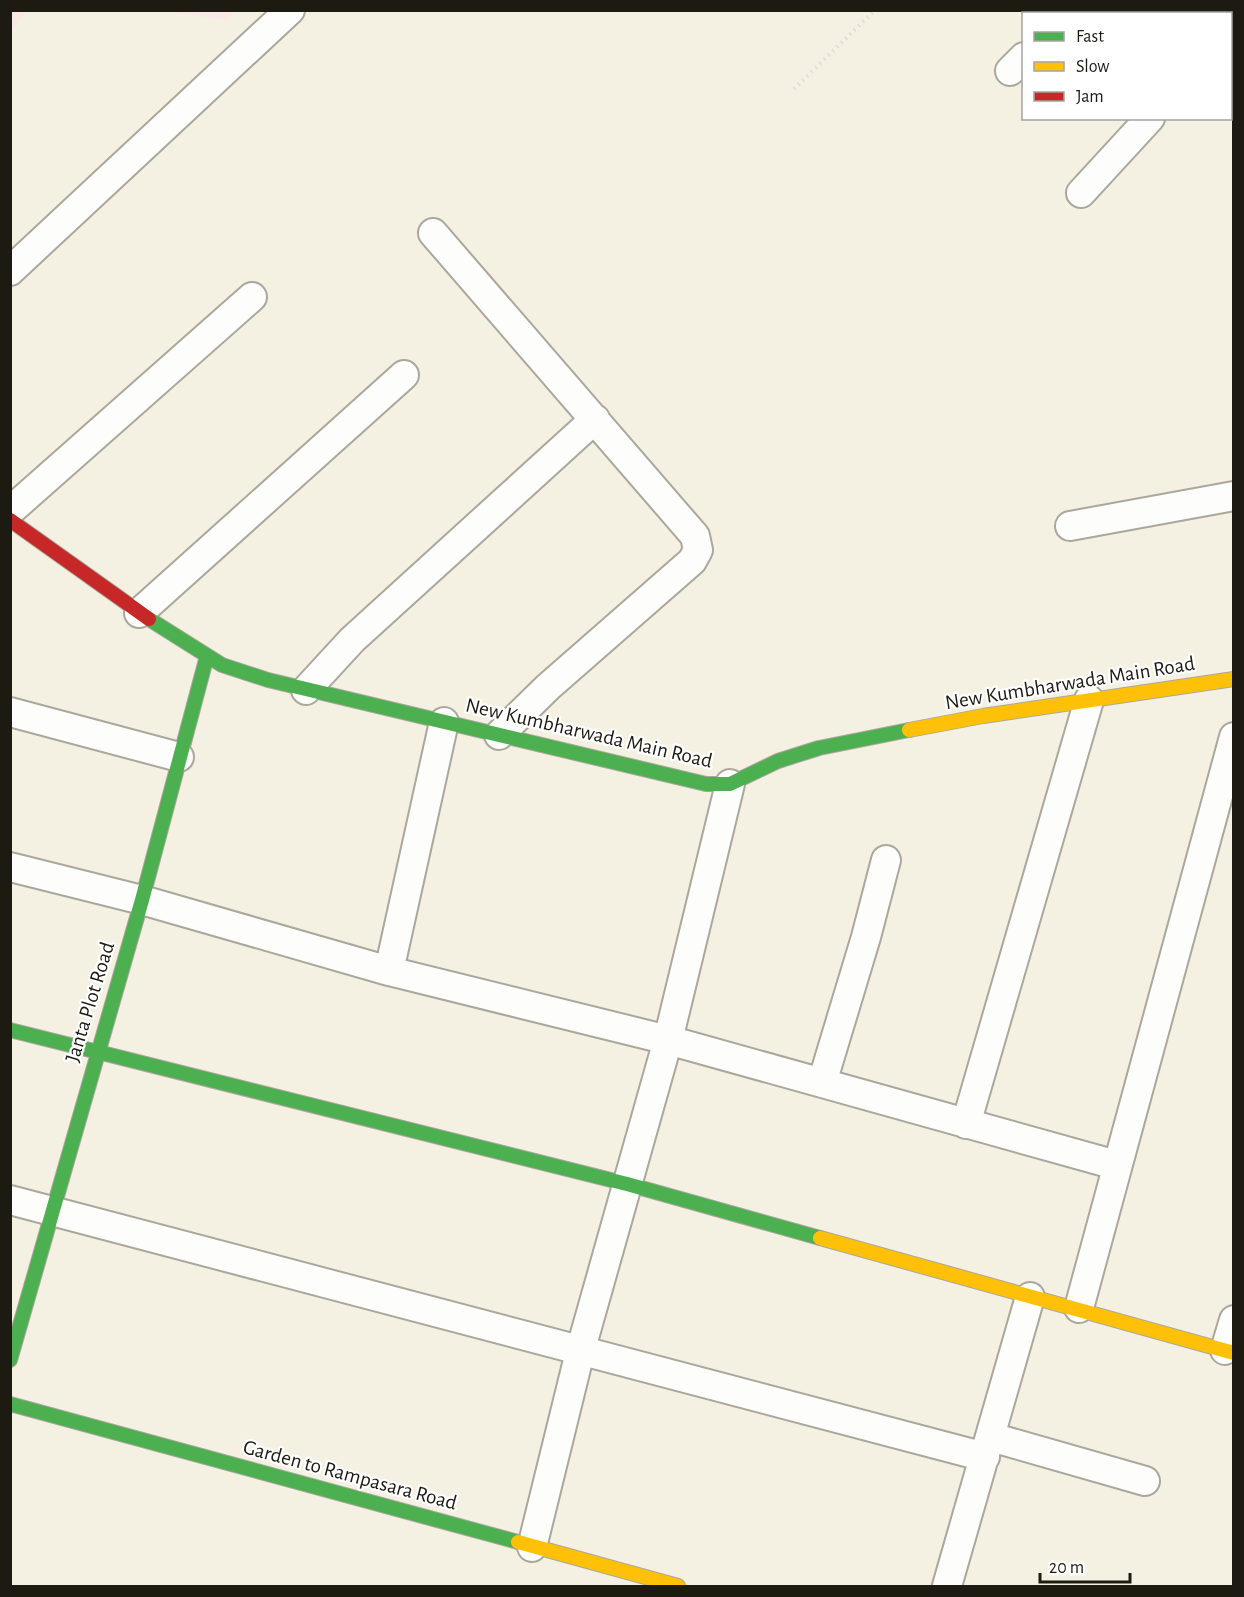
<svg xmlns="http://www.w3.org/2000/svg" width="1244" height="1597" font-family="'Alegreya Sans',sans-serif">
  <rect width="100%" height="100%" fill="#f4f0e2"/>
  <path fill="#f9e8e5" d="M11,10L26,11L11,30L10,11Z
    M169,11H235L225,20Z"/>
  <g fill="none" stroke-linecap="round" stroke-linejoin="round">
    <defs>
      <path id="street" d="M1160,10L1163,14
        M1062,14L1065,10
        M1010,71L1024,57
        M1230,78L1234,81
        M1081,193L1150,118
        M433,233L695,536L698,550L692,561L548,687L499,735
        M10,271L290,10
        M10,511L252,297
        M1070,526L1234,496
        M139,613L404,375
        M306,690L352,640L595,419
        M10,712L179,757
        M10,867L142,900L389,971L668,1040L1116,1165
        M389,971L444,722
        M822,1083L866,937L886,860
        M966,1124L1089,700
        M10,1200L985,1457
        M1079,1308L1234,737
        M1225,1350L1234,1320
        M991,1437L1145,1481
        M532,1547L580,1352L668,1040L730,784
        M947,1586L1030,1297"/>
      <path id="fast" d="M149,619L222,665L268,680L706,784H730L778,761L819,748L909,730
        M10,1030L627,1184L820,1238
        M10,1360L142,900L207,656
        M10,1404L518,1542"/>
      <path id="slow" d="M909,730L983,716L1234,679
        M820,1238L1234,1353
        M518,1542L678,1586"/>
      <path id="jam" d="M10,520L149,619"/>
    </defs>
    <use href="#street" stroke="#aaa79c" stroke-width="32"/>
    <use href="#fast" stroke="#aaa79c" stroke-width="16"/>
    <use href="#slow" stroke="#aaa79c" stroke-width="16"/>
    <use href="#jam" stroke="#aaa79c" stroke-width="16"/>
    <path stroke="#dddcd7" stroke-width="4" stroke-dasharray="1.5 4.5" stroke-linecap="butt" d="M794,89L875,10"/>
    <use href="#street" stroke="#fdfdfb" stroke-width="28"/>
    <use href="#fast" stroke="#4caf50" stroke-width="14"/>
    <use href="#slow" stroke="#ffc107" stroke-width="14"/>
    <use href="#jam" stroke="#c62828" stroke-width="14"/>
  </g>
  <g text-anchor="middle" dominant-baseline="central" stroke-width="4.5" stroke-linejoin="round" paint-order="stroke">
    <g font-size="21" fill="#1c1a11" stroke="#fff">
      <text transform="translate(1070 683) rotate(-9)">New Kumbharwada Main Road</text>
      <text transform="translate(589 733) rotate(13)">New Kumbharwada Main Road</text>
      <text transform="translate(90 1002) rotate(-73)">Janta Plot Road</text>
      <text transform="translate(350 1475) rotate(15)">Garden to Rampasara Road</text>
    </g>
  </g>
  <rect width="1244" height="1597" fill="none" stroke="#1c1a11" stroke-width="24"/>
  <rect x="1022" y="12" width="210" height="108" fill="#ffffff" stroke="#a4a3a0" stroke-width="1.5"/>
  <rect x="1034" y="32" width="30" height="9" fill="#4caf50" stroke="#a4a3a0" stroke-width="1.5"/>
  <text x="1076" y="42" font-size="18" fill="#1c1a11">Fast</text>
  <rect x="1034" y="62" width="30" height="9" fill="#ffc107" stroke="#a4a3a0" stroke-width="1.5"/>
  <text x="1076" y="72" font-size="18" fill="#1c1a11">Slow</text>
  <rect x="1034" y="92" width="30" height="9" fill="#c62828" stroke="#a4a3a0" stroke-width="1.5"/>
  <text x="1076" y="102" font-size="18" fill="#1c1a11">Jam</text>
  <path d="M1040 1573v9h90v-9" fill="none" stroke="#1c1a11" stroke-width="3"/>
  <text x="1049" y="1573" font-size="18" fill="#1c1a11" stroke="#ffffff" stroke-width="4.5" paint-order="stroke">20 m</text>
</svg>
